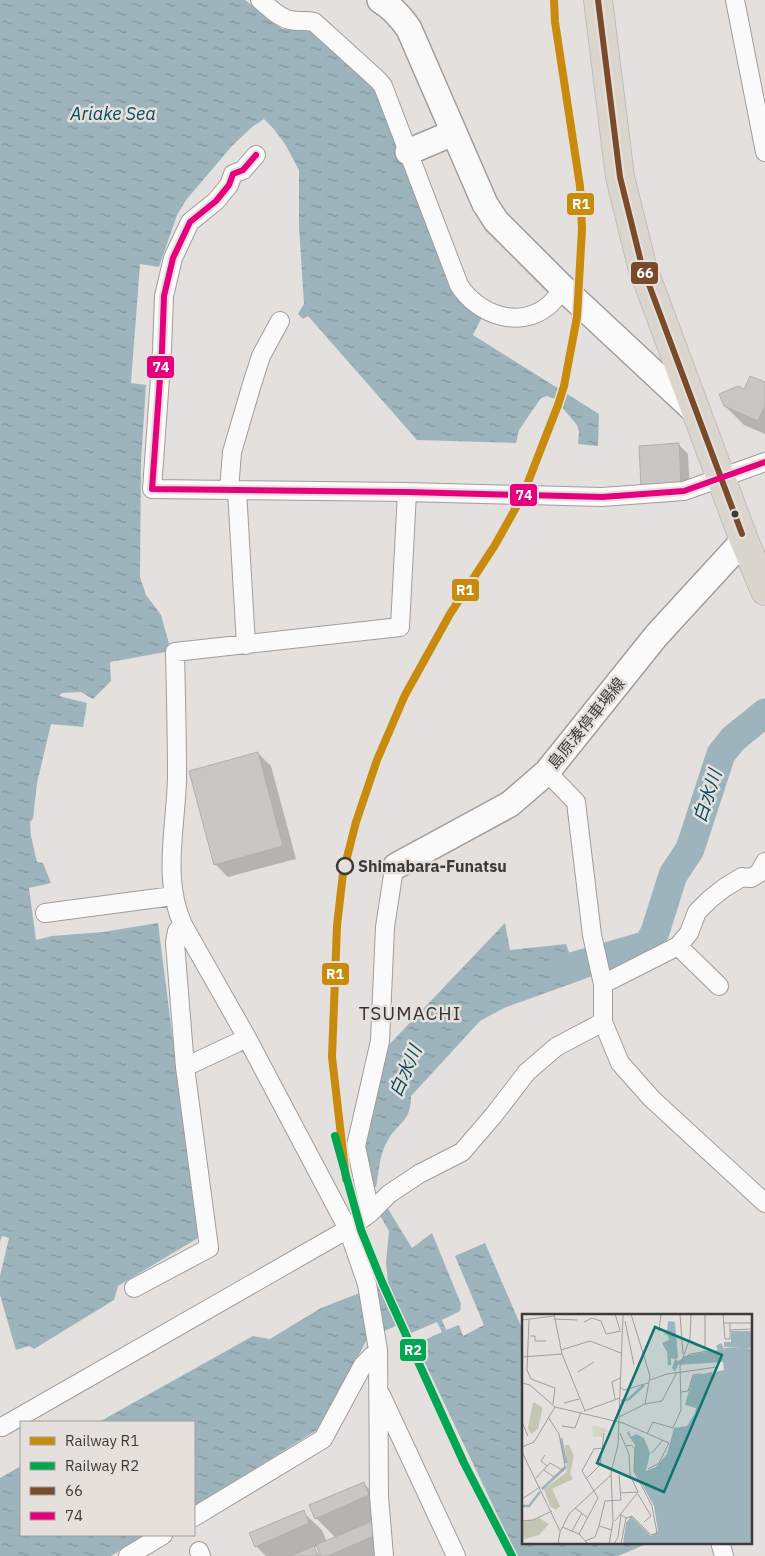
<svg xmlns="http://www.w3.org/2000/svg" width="765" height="1556" font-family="'IBM Plex Sans','Noto Sans JP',sans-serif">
  <defs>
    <pattern id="water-ripples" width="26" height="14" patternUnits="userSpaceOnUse" patternTransform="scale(1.25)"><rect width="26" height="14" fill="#9db4bd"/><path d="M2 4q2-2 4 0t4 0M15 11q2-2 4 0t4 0" fill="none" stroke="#81949b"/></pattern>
  </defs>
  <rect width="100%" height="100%" fill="#e3e0de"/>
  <path fill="url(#water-ripples)" d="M0,0H245L282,29L311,28L379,85L482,317L473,335L599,414L598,446L578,444L579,432L577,425L555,399L547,396L541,398L519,430L516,443L417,440L308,316L303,319L298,314L304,304L299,226V170L285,144L273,128L264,119L252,127L232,146L186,200L177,215L159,267L140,264L131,383L146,385L141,462L140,577L146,595L161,615L171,651L110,662L111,681L93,699L81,692L62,693L59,696L87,703L83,727L51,724L37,783L33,819L30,822L31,836L37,862L43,863L51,883L29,888L36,940L52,936L103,932L158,923L198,1238L118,1286L114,1300L34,1349L29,1346L16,1350L0,1295V1276L9,1238L2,1236L0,1242Z
    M505,923L510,950L566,944L571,958L584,954L585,959L590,957L594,971L586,974L587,978L504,1008L480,1021L411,1096C411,1123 398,1121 387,1142C379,1155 379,1173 376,1187H369L363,1144L385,1049Z
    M385,1204L412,1248L432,1233L461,1304L460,1311L442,1320L446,1330L459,1325L463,1336L484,1325L455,1256L485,1243L524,1333V1542H651L618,1556H517L416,1344L442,1332L437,1322L411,1333L408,1326L402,1323L367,1339L322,1427L194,1506V1422H99L253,1336L270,1339L321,1308L388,1282L386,1262L389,1231L378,1212Z
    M21,1466V1535H146L111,1556H0V1478Z"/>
  <path fill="#0003" d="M765,384V434L744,425L725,406L745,391Z
    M678,444L688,454L690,494L652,496Z
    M258,753L271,766L296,859L228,877L215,864Z
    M363,1483L382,1502L387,1514L369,1522L389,1542L394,1554L389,1556H322L318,1546L313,1548L321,1556H266L256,1546L303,1512L322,1530L327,1542L336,1538L316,1518Z"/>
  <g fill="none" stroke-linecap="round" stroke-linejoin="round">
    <path stroke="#9db4bd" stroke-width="29" d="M568,968L648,945L655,932L673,875L690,849L721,754L733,739L765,713"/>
  </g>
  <path fill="#c9c7c6" stroke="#b2afae" d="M750,376L765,382V405L758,421L724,406L719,394L738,386L744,389Z
    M679,443L681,484L641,487L639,446Z
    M258,752L283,846L214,865L189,771Z
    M364,1482L369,1495L315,1519L309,1505Z
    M304,1510L309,1523L255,1547L249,1533Z
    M370,1522L376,1535L328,1556H321L316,1545Z
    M314,1546L318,1556H291Z"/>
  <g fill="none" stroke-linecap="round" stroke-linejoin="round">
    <defs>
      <path id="street" d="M260,0C269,7 279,18 290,20C298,22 306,20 314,22L378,80L383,86L459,285C477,314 519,330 548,306C554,301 559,294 564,289
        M735,0L765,152
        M256,155L243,170L233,174L229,185L216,201L190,222L173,258L164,296L162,350L152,489L407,492L602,497L684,491L765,462
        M229,490L232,452L252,384L261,356L280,321
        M237,490L246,645
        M547,772L576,802L592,935L603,984V1022L620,1063L652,1099L765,1203
        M45,913L173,896
        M183,925L177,931L175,943L185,1067
        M678,946L719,986
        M603,984L678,946L689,933L697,912L709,900L724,888L742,877L751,878L759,873L765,862
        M370,1213L356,1146L380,1041L385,927L393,875L396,866
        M134,1288L209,1248L185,1067L247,1038
        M381,1395L456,1556
        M2,1427L348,1229L370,1213L389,1194L419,1174L462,1152L493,1116L527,1072L556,1047L603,1022
        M194,1517L323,1439L363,1365L378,1350
        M720,1542L724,1556
        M199,1551L201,1556
        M128,1556L163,1535
        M384,1556L379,1496L378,1350L367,1284L348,1229L247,1038L183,925C162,879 176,827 177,778C177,736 176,694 175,652L400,627L407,492"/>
      <path id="secondary" d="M380,0C393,8 401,17 409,29L485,204L496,221L564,289L697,413
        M408,152L453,133
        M396,866L510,804L547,772L656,636L744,540"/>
      <path id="highway" d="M598,0L620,177L642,266L744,540L765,591"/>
    </defs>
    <use href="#street" stroke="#a09d9c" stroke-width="20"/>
    <use href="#secondary" stroke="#a09d9c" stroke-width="28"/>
    <use href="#highway" stroke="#bfbebd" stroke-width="30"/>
    <use href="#street" stroke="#fbfafa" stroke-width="18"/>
    <use href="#secondary" stroke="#fbfafa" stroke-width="25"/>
    <use href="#highway" stroke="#dad6ce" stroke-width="28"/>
    <defs>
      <path id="bus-1" d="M598,0L620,177L642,266L742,534"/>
      <path id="bus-2" d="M256,155L243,170L233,174L229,185L216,201L190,222L173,258L164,296L162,350L152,489L407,492L602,497L684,491L765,462"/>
    </defs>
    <use href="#bus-1" stroke="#e5e0dc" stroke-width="10"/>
    <use href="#bus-2" stroke="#e5e0dc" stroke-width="10"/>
    <use href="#bus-1" stroke="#7a4b2a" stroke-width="6"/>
    <use href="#bus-2" stroke="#e5007d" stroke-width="6"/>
    <defs>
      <path id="rail-1" d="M346,1179L332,1057L337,926L343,873L356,822L377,760L405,695L450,614L495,545L523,495L558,405L564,386L577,317L582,229L580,186L555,22L554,0"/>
      <path id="rail-2" d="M335,1136L361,1230L382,1282L464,1463L512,1556"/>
    </defs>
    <use href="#rail-1" stroke="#e5e0dc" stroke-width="11"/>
    <use href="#rail-2" stroke="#e5e0dc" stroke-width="11"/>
    <use href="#rail-1" stroke="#c88b0e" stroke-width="8"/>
    <use href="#rail-2" stroke="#00a651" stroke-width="8"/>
  </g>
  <circle fill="#3d3b3a" stroke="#e5e0dc" stroke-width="2" cx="735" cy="514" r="4.5"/>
  <circle fill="#e5e0dc" stroke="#3d3b3a" stroke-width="2.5" cx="345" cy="866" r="8"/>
  <g text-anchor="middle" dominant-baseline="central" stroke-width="5" stroke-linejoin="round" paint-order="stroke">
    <g font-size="16" fill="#3d3b3a" stroke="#e5e0dc">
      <text transform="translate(586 723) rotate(-51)">島原湊停車場線</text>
    </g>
    <g font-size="16" font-weight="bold" fill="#3d3b3a" stroke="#e5e0dc" text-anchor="start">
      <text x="358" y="866">Shimabara-Funatsu</text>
    </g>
    <g font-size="18" font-style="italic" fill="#014c62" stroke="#e5e0dc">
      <text x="113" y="113">Ariake Sea</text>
      <text transform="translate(707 796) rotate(-72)">白水川</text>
      <text transform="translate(405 1071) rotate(-66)">白水川</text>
    </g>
    <g font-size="19" letter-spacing="1" fill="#35312e" stroke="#e5e0dc">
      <text x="410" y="1013">TSUMACHI</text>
    </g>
  </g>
  <g transform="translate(522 1314)">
    <rect width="230" height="230" fill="#e3e0de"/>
    <path d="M70,111L82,114L87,118H82V123H71Z" fill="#d4d7c6"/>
    <path d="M11,88L20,93V97L16,115L9,120L6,114ZM43,131H47L52,142L48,160L51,165L30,175L38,192L34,196L28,192L22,175L45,158ZM17,204L27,210L17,221L0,226V208Z" fill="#c4c6b4"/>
    <path d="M146,7L153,8L156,44L153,45L156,47L167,41L196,36L194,32L199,29L205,40L202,34L219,33H202V28H209V17H230V34L224,35H230V230H101L104,209L109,202L129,222L136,217L132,192L112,156L113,131L105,119L107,117L109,123L114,120L122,124L128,139L124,157L134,153L145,140L152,114L165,112L173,99L174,94L163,91L171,62L190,58L191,64L192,58L202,56L201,48L156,51L153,58L150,54L153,45L149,44V51H146L145,38L140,29L147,26L145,20L141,21L145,18Z" fill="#9db4bd"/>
    <path fill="none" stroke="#9db4bd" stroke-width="2.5" d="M99,87L107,85L122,71M39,124L44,149M20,175L44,153M0,192H7L18,178"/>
    <path fill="none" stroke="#a19e9c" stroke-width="1" d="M32,0L40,40L63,97M93,0L98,16M109,0L128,62L123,90M158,0L161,40M183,0V34M201,0L203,25H208V9M32,5L55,6M0,6L32,2M7,6L5,56L9,65L33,74L31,90M103,7L112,51M62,8L70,4L79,7L84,20L99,17M201,9H230M208,16L230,15M137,17L139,0M8,22H13V27H24M39,36L68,27L99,39M0,43L40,40M160,45L168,40L192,36M56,58L72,48M128,66L145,60L195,53M0,69L8,71L33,93L101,109L147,129L137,149L126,155M98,73L102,76L126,69M159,78L166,77L171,61L179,60M93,85L90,68L98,64M140,87L155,58M42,89L57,85M62,97L98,84M97,103L123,90L140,87M0,108L6,122M40,112L53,114L59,98M125,120L131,108L151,114L159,96L158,52L168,24L169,0M104,132L109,131L113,135L112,157L130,192L135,219L129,221L110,202L104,204M0,133L12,128L33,93M0,138L38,217M130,139L141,126M23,141L19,147L25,152M22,156L32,163L43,152L37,120L26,103M14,164L28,149L42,157M64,165L78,151L82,119M98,179L116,178M116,180L129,202L122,208M0,185L18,173M53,194L66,204M98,200L104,204L99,230M0,207L11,206L30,197M93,207L116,178L108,161L107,140L98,119M40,213L57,220L66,230M90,216L77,212L83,187L99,186L97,161M50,217L60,199M57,220L76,184L60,157L72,135L81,134M63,227L73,223L77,212M36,230L38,218L47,200L89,161M87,230L91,208L89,158L96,131L101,0M92,230L96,223L99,201"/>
    <path fill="#0f766e" fill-opacity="0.15" stroke="#0f766e" stroke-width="2.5" d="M133,13L200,41L142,178L75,149Z"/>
    <rect width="230" height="230" fill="none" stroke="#3d3b3a" stroke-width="2.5"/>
  </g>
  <g stroke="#e5e0dc" stroke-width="2">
    <rect x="566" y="192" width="29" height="24" rx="5" fill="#c88b0e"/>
    <rect x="630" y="261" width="29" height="24" rx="5" fill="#7a4b2a"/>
    <rect x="146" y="355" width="29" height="24" rx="5" fill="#e5007d"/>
    <rect x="509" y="483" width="29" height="24" rx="5" fill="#e5007d"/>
    <rect x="451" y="578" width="29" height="24" rx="5" fill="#c88b0e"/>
    <rect x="321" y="962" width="29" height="24" rx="5" fill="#c88b0e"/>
    <rect x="399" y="1338" width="28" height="24" rx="5" fill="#00a651"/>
  </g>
  <g font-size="14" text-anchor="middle" font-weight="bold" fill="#fff">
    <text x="581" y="209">R1</text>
    <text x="645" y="278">66</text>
    <text x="161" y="372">74</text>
    <text x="524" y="500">74</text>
    <text x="465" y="595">R1</text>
    <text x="335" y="979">R1</text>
    <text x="413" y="1355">R2</text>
  </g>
  <rect x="20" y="1421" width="175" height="115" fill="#e5e0dc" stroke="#a29e9b"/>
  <rect x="30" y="1437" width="25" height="8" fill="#c88b0e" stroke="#a29e9b"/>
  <text x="65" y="1446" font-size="15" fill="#3d3b3a">Railway R1</text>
  <rect x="30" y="1462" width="25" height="8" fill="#00a651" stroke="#a29e9b"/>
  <text x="65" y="1471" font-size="15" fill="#3d3b3a">Railway R2</text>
  <rect x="30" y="1487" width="25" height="8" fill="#7a4b2a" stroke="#a29e9b"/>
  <text x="65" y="1496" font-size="15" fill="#3d3b3a">66</text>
  <rect x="30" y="1512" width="25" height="8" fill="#e5007d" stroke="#a29e9b"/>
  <text x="65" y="1521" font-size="15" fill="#3d3b3a">74</text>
</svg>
